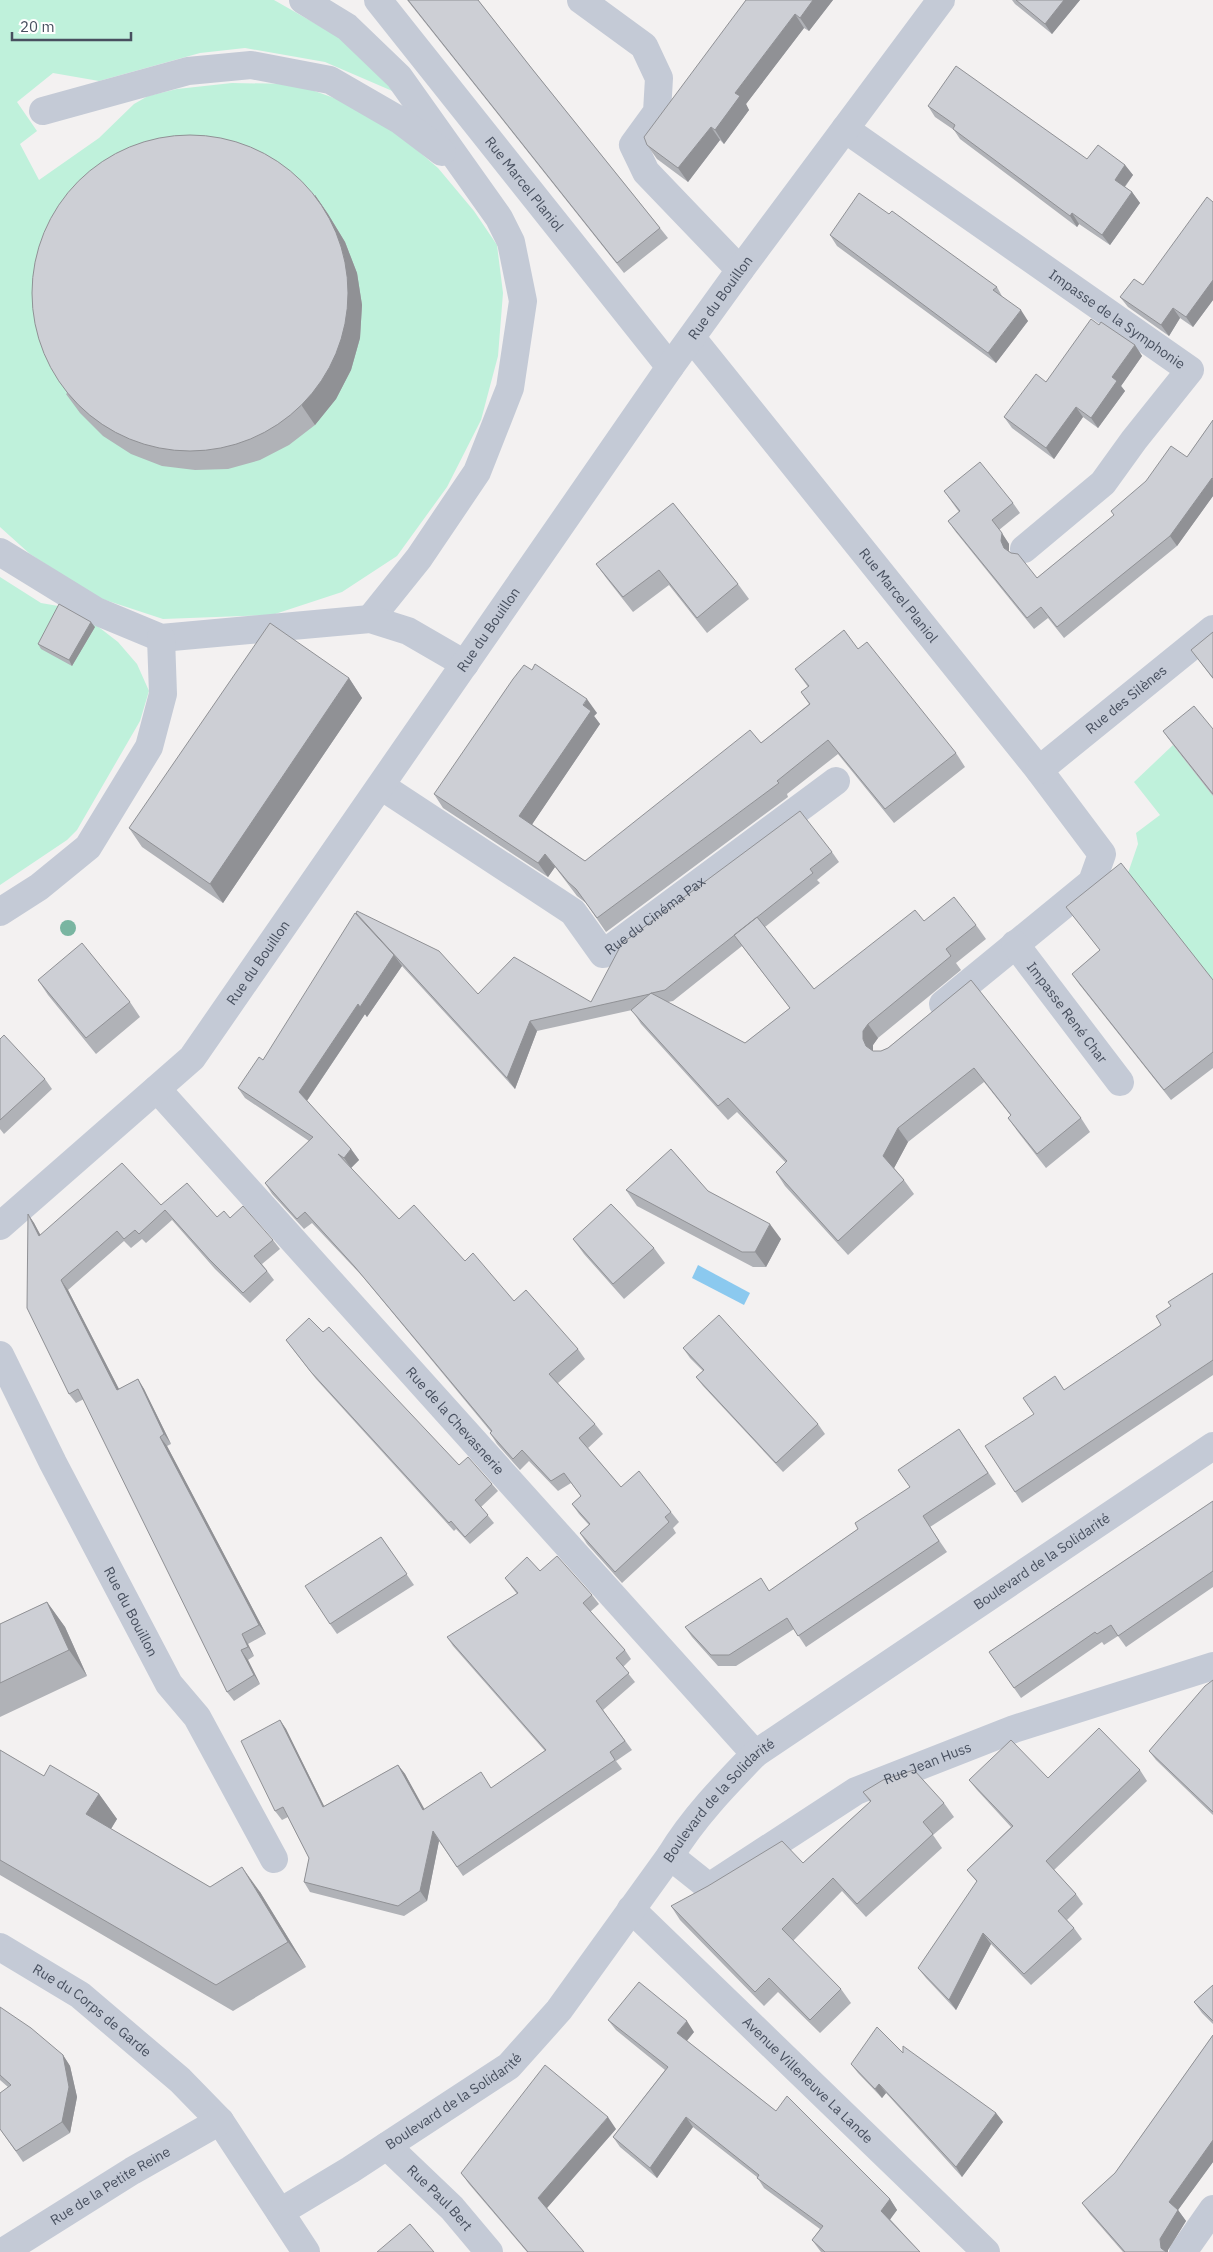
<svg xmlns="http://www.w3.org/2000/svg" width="1213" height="2252" font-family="'IBM Plex Sans',sans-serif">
  <rect width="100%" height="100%" fill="#f3f1f1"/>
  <path fill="#bff1db" d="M0,0H274L360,49L397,93L325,62L245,48L200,53L99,81L53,73L17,102L37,131L20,144L39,180L99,138L134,104L148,96L177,89L232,83L295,84L348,103L396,132L438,168L474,211L497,245L503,293L498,356L481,420L447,487L397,556L342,592L272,615L163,619L96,597L30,554L0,527Z
    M0,577L41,603L64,607L96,625L118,642L137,664L149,691L140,721L77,830L67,840L0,885Z
    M1173,745L1213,796V981L1128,873L1138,844L1136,833L1160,815L1134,782Z"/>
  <path fill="#8bc9ef" d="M698,1265L750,1293L744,1305L692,1278Z"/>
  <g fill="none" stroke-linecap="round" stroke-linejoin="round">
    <g stroke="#c4cad6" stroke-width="28">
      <path d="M303,0L347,27L399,77L499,218L511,242L523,301L510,388L477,472L419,558L370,619"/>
      <path id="s1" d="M378,0L670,367"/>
      <path d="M581,0L644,46L659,78L657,112L633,145L646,172L740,270"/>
      <path d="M43,111L188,71L251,65L330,80L401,121L442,152"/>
      <path id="s2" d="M845,129L1190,370L1134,440L1103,483L1024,549"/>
      <path id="s3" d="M692,338L1039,770L1102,854L1092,882L943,1004"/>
      <path d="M0,552L96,611L161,638L370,619L408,631L465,664"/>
      <path id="s4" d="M1039,770L1213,629"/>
      <path id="s5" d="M381,786L573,912L603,954L836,781"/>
      <path d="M0,912L39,887L88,847L149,747L163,694L161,638"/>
      <path id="s6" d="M1015,944L1120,1082"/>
      <path id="s7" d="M157,1089L755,1754"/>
      <path id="s8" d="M0,1226L192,1058L670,367L740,270L941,0"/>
      <path id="s9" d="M0,1355L53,1463L169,1684L197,1717L274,1859"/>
      <path id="s10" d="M670,1856L709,1887L856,1791L1014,1729L1213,1666"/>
      <path id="s11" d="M631,1909L986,2252"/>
      <path id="s12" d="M0,1947L80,1995L180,2080L220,2121L306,2252"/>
      <path id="s13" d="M387,2146L452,2208L489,2252"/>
      <path id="s14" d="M280,2212L350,2170L509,2066L559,2010L670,1856C693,1818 724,1786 755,1754L1213,1446"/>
      <path id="s15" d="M3,2252L132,2171L220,2121"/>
      <path d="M1183,2252L1213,2209"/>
    </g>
  </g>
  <circle fill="#79b5a1" cx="68" cy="928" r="8"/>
  <path fill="#b0b2b7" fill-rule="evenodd" d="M407,0H478L533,70L660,228L668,238L624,273Z
    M746,0H833L809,31L804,28L746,104L749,110L724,144L720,140L688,182L657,159L647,145Z
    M1012,0H1080L1052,34L1015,4Z
    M928,106L1087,159L1125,165L1133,175L1125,187L1132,192L1140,203L1110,245L1079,224L1077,227L960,139L954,130L935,117Z
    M315,195L328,214L345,242L357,273L362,305L360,338L351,370L336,399L315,425L289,445L260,460L228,469L195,470L162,466L131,454L103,436L80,413L66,394Z
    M1213,202V300L1193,327L1180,318L1169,336L1128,307L1120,297L1143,285Z
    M889,214L997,287L1003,298L1028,321L996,363L837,246L830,235Z
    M1099,325L1135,345L1142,356L1121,386L1125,391L1098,428L1083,417L1054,459L1012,428L1004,417L1046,382Z
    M1213,420V496L1177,546L1064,638L1048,618L1034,629L955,531L948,521L959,512L944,491L1013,503L1020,513L999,530L1009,544V551L1037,578L1187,457Z
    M673,503L738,584L749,599L707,633L669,585L633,612L607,579L596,564Z
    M95,627L72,666L41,649L38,644Z
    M1213,632V679L1191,650Z
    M858,649L956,753L965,767L894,823L838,754L787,794L788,797L606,932L586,903L577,896L555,867L548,877L443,808L434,794L532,670L597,713L594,716L600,724L532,824L585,861L761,743L809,704L801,692L808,687L795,669Z
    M349,678L362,698L223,903L142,847L129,828Z
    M1213,729V796L1173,745L1163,731Z
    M832,852L839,862L817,880L820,883L765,927L814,989L924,921L976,925L986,939L956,963L961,970L878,1038L873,1045V1051H881L888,1048L971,980L1081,1118L1090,1132L1046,1168L1018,1132L1008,1118L1011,1116L984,1082L908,1142L894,1168L904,1180L914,1194L848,1255L785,1186L776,1172L786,1163L737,1112L728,1120L641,1024L632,1010L537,1031L515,1089L402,966L367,1017L365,1014L307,1101L351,1149L359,1160L351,1168L399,1219L465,1261L514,1301L578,1349L585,1359L558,1383L595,1424L603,1434L588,1448L621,1487L671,1512L679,1522L673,1528L676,1533L622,1583L587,1544L580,1533L589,1525L579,1514L572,1504L581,1496L571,1483L558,1491L529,1461L520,1470L497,1444L490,1433L491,1432L363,1277L312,1223L304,1229L272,1194L265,1183L309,1141L245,1098L238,1088L263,1060L359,917L478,994L591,1002ZM742,946L790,1008L745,1043L668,1002L673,1001Z
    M1066,907L1213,980V1068L1171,1100L1079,984L1072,974L1100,950Z
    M38,980L130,1002L140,1017L96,1054L48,995Z
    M0,1039L45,1079L52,1089L4,1134L0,1129Z
    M626,1190L708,1191L781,1239L766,1267H753L637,1206Z
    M161,1205L217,1217L230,1218L273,1240L280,1249L262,1264L274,1280L250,1303L215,1269L172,1220L146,1243L142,1239L131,1248L124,1241L68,1290L119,1389L138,1379L144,1389L171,1444L167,1446L266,1634L248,1644L254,1656L248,1660L260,1684L234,1701L227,1692L84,1399L76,1403L69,1394L28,1214L34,1223L40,1235Z
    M573,1239L654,1248L665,1263L624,1299L584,1254Z
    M1213,1273V1375L1022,1503L1015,1492L1034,1414L1161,1325L1171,1306Z
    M323,1332L459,1465L492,1484L498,1491L481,1507L494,1523L470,1544L456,1529L454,1531L316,1379L286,1340Z
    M683,1348L818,1424L825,1434L783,1472L703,1386L696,1377L703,1371L690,1358Z
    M959,1429L996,1484L930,1527L947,1552L806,1647L794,1629L736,1666H718L692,1637L685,1627L769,1591L858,1529L910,1487Z
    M1213,1501V1587L1126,1647L1118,1636L1104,1645L1102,1642L1021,1698L989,1652Z
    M381,1537L414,1585L337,1634L330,1624Z
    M540,1571L592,1595L599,1604L590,1612L625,1650L631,1659L623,1667L635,1682L603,1710L632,1750L616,1761L622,1769L463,1876L439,1841L427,1901L404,1916L310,1892L304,1882L309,1858L288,1817L282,1820L275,1811L280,1720L286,1729L324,1806L398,1765L405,1774L424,1810L492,1788L545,1751L453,1646L447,1637L517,1594L505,1578Z
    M47,1602L65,1627L87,1676L0,1717V1624Z
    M1213,1680V1815L1156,1760L1149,1751Z
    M0,1750L44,1776L99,1794L117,1819L111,1829L210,1887L260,1892L306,1967L233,2011L0,1875Z
    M1140,1770L1147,1781L1054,1870L1076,1894L1083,1904L1067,1920L1074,1928L1082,1939L1031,1985L991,1944L956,2010L926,1978L918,1968L977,1882L967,1870L1011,1827L977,1790L969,1780L1048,1778Z
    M863,1792L944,1803L954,1817L933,1835L942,1848L866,1917L842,1891L793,1941L841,1989L851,2003L820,2033L778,1992L764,2006L680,1920L671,1906L803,1863L870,1802Z
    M1213,1985V2024L1202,2013L1194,2002Z
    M0,2007L63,2055L70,2066L77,2097L70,2133L23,2162L0,2129L8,2087L0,2080Z
    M608,2020L694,2032L687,2041L776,2111L890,2199L897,2210L890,2219L920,2252H821L812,2240L820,2229L764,2188L757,2177L693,2127L657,2178L620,2147L613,2137L665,2070L616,2030Z
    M1213,2035V2162L1178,2210L1186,2221L1168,2250V2252H1123L1090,2214L1082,2203L1115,2173Z
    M851,2064L996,2113L1003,2122L962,2177L886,2093L882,2098L858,2073Z
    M616,2129L547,2208L584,2252H527L469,2184L461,2173Z"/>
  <path fill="#909195" d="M813,0H833L809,31L800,18Z
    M1064,0H1080L1052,34L1045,24Z
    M795,14L804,28L746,104L749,110L724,144L715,130L735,93Z
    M711,127L720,140L688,182L678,168Z
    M1125,165L1133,175L1122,190L1115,180Z
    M1132,192L1140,203L1110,245L1102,235Z
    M315,195L328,214L345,242L357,273L362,305L360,338L351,370L336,399L315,425L302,406Z
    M1072,213L1079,224L1077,227L1070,216Z
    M1213,280V300L1193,327L1186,317Z
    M1173,308L1180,318L1169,336L1161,325Z
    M1021,310L1028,321L996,363L988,353Z
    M1135,345L1142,356L1121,386L1125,391L1098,428L1091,418L1112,377Z
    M1076,407L1083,417L1054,459L1046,448Z
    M1212,478L1213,480V496L1177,546L1170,536Z
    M1002,533L1009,544V551L1004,548L1001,541Z
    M91,622L95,627L72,666L69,660Z
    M349,678L362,698L223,903L210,884Z
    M587,699L597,713L594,716L600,724L529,829L519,816Z
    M545,854L555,867L548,877L538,863Z
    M394,955L402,966L367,1017L360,1007Z
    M358,1004L365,1014L306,1102L299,1092Z
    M530,1021L537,1031L515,1089L507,1078Z
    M868,1024L878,1038L873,1045V1053L866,1046L863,1039V1031Z
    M898,1128L908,1142L893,1170L883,1156Z
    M351,1149L359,1160L351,1168L344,1158Z
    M28,1214L34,1223L46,1245L39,1236Z
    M770,1224L781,1239L766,1267L755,1252Z
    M61,1280L68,1290L124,1399L117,1390Z
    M138,1379L144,1389L171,1444L164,1434Z
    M160,1437L167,1446L266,1634L259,1625Z
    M47,1602L65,1627L87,1676L69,1650Z
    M242,1634L248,1644L254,1656L248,1647Z
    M241,1650L248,1660L260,1684L254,1675Z
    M280,1720L286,1729L329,1816L323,1807Z
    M398,1765L405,1774L430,1819L423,1810Z
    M99,1794L117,1819L104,1840L86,1814Z
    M433,1831L439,1841L427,1901L420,1891Z
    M242,1867L260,1892L306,1967L288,1942Z
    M983,1933L991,1944L956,2010L949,2000Z
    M687,2021L694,2032L684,2044L677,2033Z
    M63,2055L70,2066L77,2097L70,2133L62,2122Z
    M879,2084L886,2093L882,2098L875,2089Z
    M996,2113L1003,2122L962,2177L956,2167Z
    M608,2117L616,2129L546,2209L538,2198Z
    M686,2117L693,2127L657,2178L650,2168Z
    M1213,2140V2162L1178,2210L1186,2221L1168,2250V2252H1164L1161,2248L1160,2239L1169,2202Z
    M890,2199L897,2210L889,2221L881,2211Z"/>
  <path fill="#cdcfd5" stroke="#909195" d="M408,0H478L533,70L660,228L617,263Z
    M746,0H813L800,18L795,14L735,93L740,96L715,130L711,127L678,168L647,145L644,137Z
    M1016,0H1064L1045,24Z
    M956,66L1087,159L1098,145L1125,165L1115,180L1132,192L1102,235L1072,213L1070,216L953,129L955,125L928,106Z
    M32 293a158 158 0 1 1 316 0a158 158 0 1 1-316 0Z
    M859,193L889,214L892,211L936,243L997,287L993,290L1021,310L988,353L830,235Z
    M1207,197L1213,202V280L1186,317L1173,308L1161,325L1120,297L1134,279L1143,285Z
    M1091,319L1099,325L1101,322L1135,345L1112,377L1117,381L1091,418L1076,407L1046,448L1004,417L1036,374L1046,382Z
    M1213,420V479L1212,478L1170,536L1057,627L1041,607L1027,618L948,521L960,511L944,491L980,462L1013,503L992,520L1002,533L1001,541L1004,548L1011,553L1018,554L1037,578L1114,515L1111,511L1146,481L1171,446L1187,457Z
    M673,503L738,584L697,618L659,570L623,597L596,564Z
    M59,604L91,622L69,660L38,644Z
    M270,623L349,678L210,884L129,828Z
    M844,630L858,649L867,642L956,753L885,809L828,740L777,781L779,783L597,918L576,889L568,882L545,854L538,863L434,794L513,679L524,665L532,670L535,664L587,699L583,705L591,711L519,816L585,861L750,730L761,743L810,704L801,692L809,686L795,669Z
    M1213,632V678L1191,650Z
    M1194,706L1213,729V794L1163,731Z
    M800,811L832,852L810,869L813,873L665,990L652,993H651L650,994L530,1021L507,1078L356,913L357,911L439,951L478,994L514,957L591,1002L619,949L617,947Z
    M1121,863L1213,980V1052L1164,1090L1072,974L1100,950L1066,907Z
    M954,897L976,925L946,949L951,956L868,1024L863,1031V1039L866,1046L873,1051H881L888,1048L971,980L1081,1118L1037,1154L1008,1118L1011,1115L974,1068L898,1128L883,1156L904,1180L838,1241L776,1172L787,1161L728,1098L718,1106L631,1010L651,993L745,1043L790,1008L734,935L757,917L814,989L915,910L924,921Z
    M355,913L394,955L360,1007L358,1004L299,1092L351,1149L344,1158L338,1154L399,1219L414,1205L465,1261L473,1253L514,1301L526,1290L578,1349L549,1374L595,1424L579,1438L621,1487L639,1471L671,1512L665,1517L669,1522L615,1572L580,1533L590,1524L572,1504L581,1496L564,1473L551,1481L522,1450L513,1459L490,1433L492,1431L355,1267L305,1212L297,1219L265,1183L313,1137L238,1088L259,1057L263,1060Z
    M82,943L130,1002L86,1038L38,980Z
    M4,1035L45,1079L0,1120V1039Z
    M671,1149L708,1191L770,1224L755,1252H742L626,1190Z
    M122,1163L161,1205L187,1183L217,1217L224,1211L230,1218L243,1206L273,1240L254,1256L267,1271L243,1293L209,1259L165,1210L139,1234L135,1230L124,1239L117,1231L61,1280L117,1390L138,1379L164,1434L160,1437L259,1625L242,1634L248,1647L241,1650L254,1675L227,1692L78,1389L69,1394L27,1308L28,1214L39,1236Z
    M611,1204L654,1248L613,1284L573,1239Z
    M1213,1273V1360L1015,1492L985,1446L1034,1414L1023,1398L1055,1376L1064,1390L1161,1325L1156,1316L1171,1306L1168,1302Z
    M719,1315L818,1424L776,1463L696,1377L704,1370L683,1348Z
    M309,1318L323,1332L329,1327L459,1465L468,1457L492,1484L475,1500L488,1515L465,1537L451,1521L449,1523L311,1372L286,1340Z
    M959,1429L988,1473L923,1516L939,1541L798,1636L787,1618L729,1655H711L685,1627L761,1578L769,1591L858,1529L855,1523L910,1487L898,1470Z
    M1213,1501V1571L1118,1636L1111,1625L1097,1634L1095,1632L1014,1688L989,1652Z
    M381,1537L407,1574L330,1624L305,1586Z
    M557,1556L592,1595L583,1603L625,1650L616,1658L629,1673L596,1701L625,1741L610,1752L615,1760L457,1867L433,1831L420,1891L398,1906L304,1882L309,1858L283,1807L275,1811L241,1741L280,1720L323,1807L398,1765L423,1810L481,1772L491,1788L546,1750L447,1637L518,1593L505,1578L527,1557L540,1571Z
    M47,1602L69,1650L0,1683V1624Z
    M1213,1680V1812L1149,1751L1205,1686Z
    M1099,1728L1140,1770L1046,1861L1076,1894L1058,1911L1074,1928L1024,1974L983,1933L949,2000L918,1968L977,1881L967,1870L1013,1826L969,1780L1011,1740L1048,1778Z
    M0,1750L44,1776L50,1765L99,1794L86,1814L210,1887L242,1867L288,1942L216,1985L0,1860Z
    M914,1770L944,1803L923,1822L933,1834L857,1904L833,1878L782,1929L841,1989L810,2020L769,1978L755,1992L671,1906L708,1886L782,1841L803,1863L871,1801L863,1792L883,1780Z
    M639,1982L687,2021L677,2033L776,2111L787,2096L890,2199L881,2211L920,2252H825L812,2240L823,2226L757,2178L759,2175L686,2117L650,2168L613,2137L668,2067L608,2020Z
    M1213,1985V2021L1194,2002Z
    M0,2007L31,2028L63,2055L69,2087L62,2122L16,2151L0,2129V2093L11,2085L0,2075Z
    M877,2027L903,2053V2046L996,2113L956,2167L879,2084L875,2089L851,2064Z
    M1213,2035V2140L1169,2202L1178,2210L1160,2239L1161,2248L1166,2252H1125L1082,2203L1115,2173Z
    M545,2065L608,2117L538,2198L584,2252H528L461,2173Z
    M410,2224L434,2252H377Z"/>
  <g text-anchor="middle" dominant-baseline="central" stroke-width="4" stroke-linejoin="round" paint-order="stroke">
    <g font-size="14" fill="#48505f" stroke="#fff">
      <text stroke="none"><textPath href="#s1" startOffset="235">Rue Marcel Planiol</textPath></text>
      <text stroke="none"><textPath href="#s8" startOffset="1181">Rue du Bouillon</textPath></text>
      <text stroke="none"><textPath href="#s2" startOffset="332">Impasse de la Symphonie</textPath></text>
      <text stroke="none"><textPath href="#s3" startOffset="330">Rue Marcel Planiol</textPath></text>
      <text stroke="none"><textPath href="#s8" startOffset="776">Rue du Bouillon</textPath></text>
      <text stroke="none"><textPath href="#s4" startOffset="112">Rue des Silènes</textPath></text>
      <text stroke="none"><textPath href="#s5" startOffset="346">Rue du Cinéma Pax</textPath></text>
      <text stroke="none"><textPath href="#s8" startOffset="371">Rue du Bouillon</textPath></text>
      <text stroke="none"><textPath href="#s6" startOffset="86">Impasse René Char</textPath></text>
      <text stroke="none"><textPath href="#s7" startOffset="446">Rue de la Chevasnerie</textPath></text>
      <text stroke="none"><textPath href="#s14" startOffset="1015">Boulevard de la Solidarité</textPath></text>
      <text stroke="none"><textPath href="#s9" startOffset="288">Rue du Bouillon</textPath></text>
      <text stroke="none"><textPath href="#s10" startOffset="302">Rue Jean Huss</textPath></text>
      <text stroke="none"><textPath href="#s14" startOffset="611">Boulevard de la Solidarité</textPath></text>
      <text stroke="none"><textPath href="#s12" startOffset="112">Rue du Corps de Garde</textPath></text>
      <text stroke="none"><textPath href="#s11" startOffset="246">Avenue Villeneuve La Lande</textPath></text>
      <text stroke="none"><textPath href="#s14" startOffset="206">Boulevard de la Solidarité</textPath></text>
      <text stroke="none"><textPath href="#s15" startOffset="126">Rue de la Petite Reine</textPath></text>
      <text stroke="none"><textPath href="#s13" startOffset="74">Rue Paul Bert</textPath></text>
    </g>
  </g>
  <path d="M12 32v8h119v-8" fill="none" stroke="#48505f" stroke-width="2.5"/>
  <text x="20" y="32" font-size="15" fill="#48505f" stroke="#ffffff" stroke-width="4" paint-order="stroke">20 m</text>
</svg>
